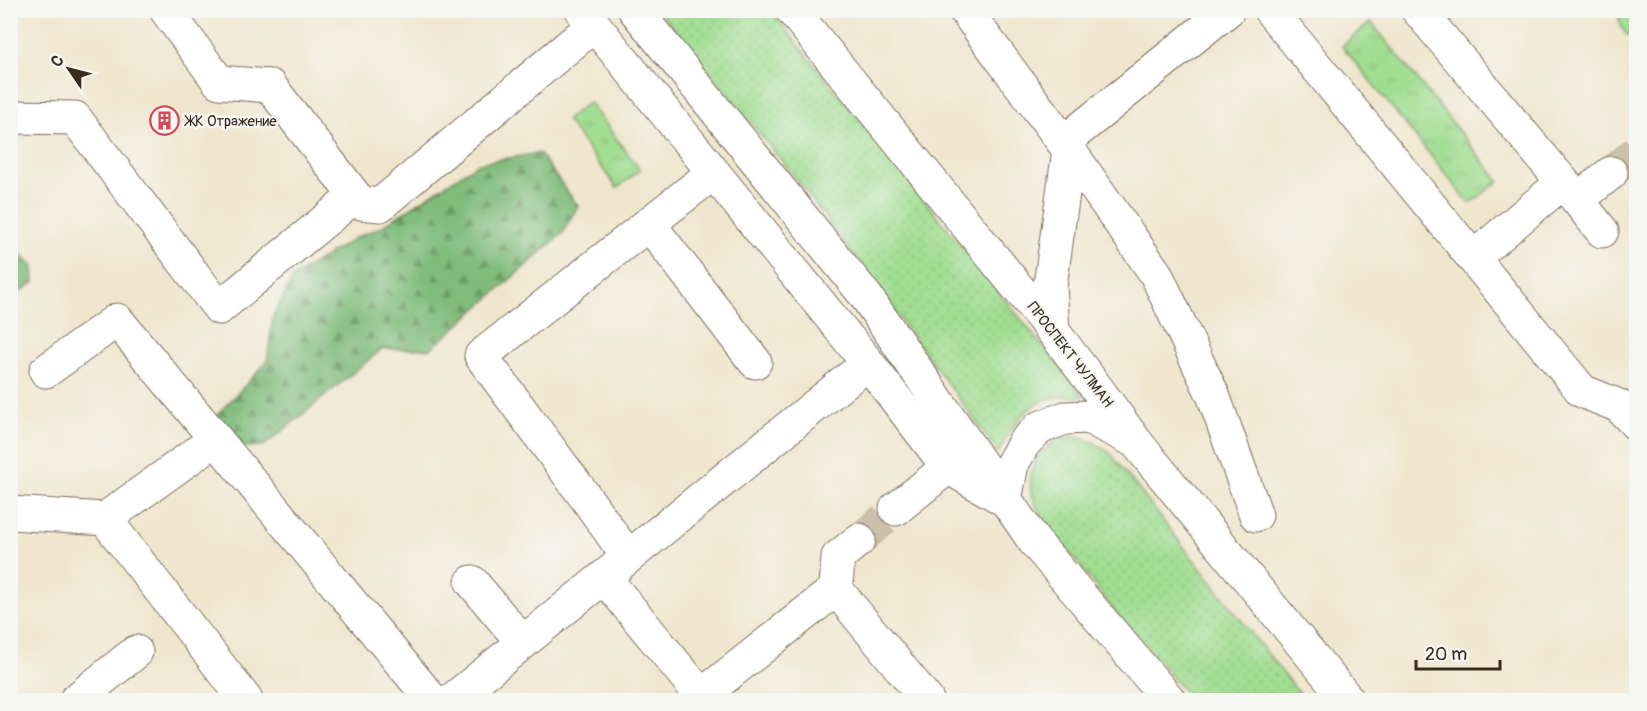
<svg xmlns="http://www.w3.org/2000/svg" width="1647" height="711" font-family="Pangolin,sans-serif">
  <defs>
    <pattern id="grass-dots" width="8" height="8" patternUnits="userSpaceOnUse" patternTransform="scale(1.5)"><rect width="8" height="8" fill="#a0dd91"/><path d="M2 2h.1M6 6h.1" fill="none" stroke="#8bbe7d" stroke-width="1.8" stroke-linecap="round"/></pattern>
    <pattern id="forest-firs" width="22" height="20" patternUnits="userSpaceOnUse" patternTransform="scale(1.5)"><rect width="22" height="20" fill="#80bc7b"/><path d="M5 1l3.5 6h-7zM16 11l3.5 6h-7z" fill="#6a9964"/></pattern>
    <pattern id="park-tufts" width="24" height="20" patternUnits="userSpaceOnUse" patternTransform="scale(1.5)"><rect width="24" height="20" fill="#a0dd91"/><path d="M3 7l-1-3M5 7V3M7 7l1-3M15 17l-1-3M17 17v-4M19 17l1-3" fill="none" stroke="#8bbe7d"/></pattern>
  </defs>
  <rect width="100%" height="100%" fill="#f6f6f2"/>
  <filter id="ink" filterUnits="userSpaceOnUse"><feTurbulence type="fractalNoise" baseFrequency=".0167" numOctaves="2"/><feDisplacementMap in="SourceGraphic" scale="12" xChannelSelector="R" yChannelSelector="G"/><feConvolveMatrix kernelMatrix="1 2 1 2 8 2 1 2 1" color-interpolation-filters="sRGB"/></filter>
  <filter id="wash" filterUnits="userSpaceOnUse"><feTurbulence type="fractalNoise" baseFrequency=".008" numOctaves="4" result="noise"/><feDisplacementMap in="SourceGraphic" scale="24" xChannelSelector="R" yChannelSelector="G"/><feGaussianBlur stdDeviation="1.35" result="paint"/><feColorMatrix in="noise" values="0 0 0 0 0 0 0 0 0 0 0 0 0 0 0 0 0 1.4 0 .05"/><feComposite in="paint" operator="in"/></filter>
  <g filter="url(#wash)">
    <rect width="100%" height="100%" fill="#f0e6ce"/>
    <path fill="url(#grass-dots)" stroke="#6e8458" stroke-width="1.5" d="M659,11H771L1084,397C1077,397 1071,396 1064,396C1030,397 1011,425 999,453L800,183Z
      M1077,437L1095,443L1110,453L1293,686L1307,700H1192L1117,614L1042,517L1031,494L1030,474L1038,456L1058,438Z"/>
    <path fill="url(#forest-firs)" stroke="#5e734c" stroke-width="1.5" d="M539,153L578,206L562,234L431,349H382L264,446L238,447L216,416L267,362L273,316L294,276L355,238L381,227L479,163Z
      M20,253L33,265L34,282L11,298V260Z"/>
    <path fill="url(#park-tufts)" stroke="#6e8458" stroke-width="1.5" d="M1618,11H1636V40C1623,35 1619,25 1618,11Z
      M1371,22L1499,181L1470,204L1342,46Z
      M589,102L640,170L617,188L566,120Z"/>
  </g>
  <g filter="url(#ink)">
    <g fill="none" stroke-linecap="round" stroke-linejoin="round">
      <path stroke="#ccc0ab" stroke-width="33" stroke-dasharray="33 16" stroke-linecap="butt" d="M1611,173L1636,152
        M859,540L896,509"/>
      <defs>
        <path id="minor" d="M582,10L868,363L948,467L1005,500
          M965,10L1069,150L1050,286L1053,331
          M1270,10L1582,391L1619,406L1636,424
          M1418,10L1563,182L1473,258
          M10,117L75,118L219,308L355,196L270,86L219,82L166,10
          M1064,142L1228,10
          M1069,150L1156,274L1213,395L1256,515
          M1563,182L1602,231
          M355,196L361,203L380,205L594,25
          M1577,200L1611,173
          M649,224L755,362
          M46,371L117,320L432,700
          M896,509L948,467
          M10,513L105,519L246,700
          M105,519L216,439
          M628,557L589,502L481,356L713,173
          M604,577L705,700
          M472,582L523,643
          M836,589L838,557L859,540
          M701,696L836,589L927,700
          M76,700L136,652
          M452,700L868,363"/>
        <path id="major" d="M635,10L865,295L1034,541L1169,700
          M792,10L1053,331L1098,390L1136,442L1348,700
          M1005,500L1012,464L1024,443L1039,428L1065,418L1088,417L1131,439"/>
      </defs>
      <use href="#minor" stroke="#7a6c5c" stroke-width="35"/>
      <use href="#major" stroke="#7a6c5c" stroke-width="35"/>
      <use href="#minor" stroke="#fff" stroke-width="33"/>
      <use href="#major" stroke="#fff" stroke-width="33"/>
    </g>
  </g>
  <defs>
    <symbol id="building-ring" viewBox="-11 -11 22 22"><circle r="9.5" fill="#f6f6f2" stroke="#d1495b" stroke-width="1.5"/><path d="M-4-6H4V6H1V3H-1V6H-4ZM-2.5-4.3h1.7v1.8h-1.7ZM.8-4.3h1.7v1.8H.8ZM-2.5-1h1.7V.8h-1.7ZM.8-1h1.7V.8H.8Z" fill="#d1495b"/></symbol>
  </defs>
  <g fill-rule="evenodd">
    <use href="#building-ring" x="148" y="104" width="33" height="33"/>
  </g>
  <g text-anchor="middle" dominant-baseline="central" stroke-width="5" stroke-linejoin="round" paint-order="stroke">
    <g font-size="15" fill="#3b2a1e" stroke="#f6f6f2" text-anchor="start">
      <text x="186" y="121">ЖК Отражение</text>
    </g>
    <g font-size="15" fill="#3b2a1e" stroke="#f6f6f2">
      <text transform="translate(1070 355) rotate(52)">ПРОСПЕКТ ЧУЛМАН</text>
    </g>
  </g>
  <rect width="1647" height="711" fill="none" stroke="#f6f6f2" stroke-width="36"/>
  <g transform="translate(69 69) rotate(305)" stroke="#f6f6f2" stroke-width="4.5" paint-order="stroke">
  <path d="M0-4.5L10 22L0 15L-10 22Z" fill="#3b2a1e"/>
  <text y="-9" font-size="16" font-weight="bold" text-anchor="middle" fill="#3b2a1e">С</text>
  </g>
  <path d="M1416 660v9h84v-9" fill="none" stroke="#3b2a1e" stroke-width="3"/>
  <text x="1425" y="660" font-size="18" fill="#3b2a1e" stroke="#f6f6f2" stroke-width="4.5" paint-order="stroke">20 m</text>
</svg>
